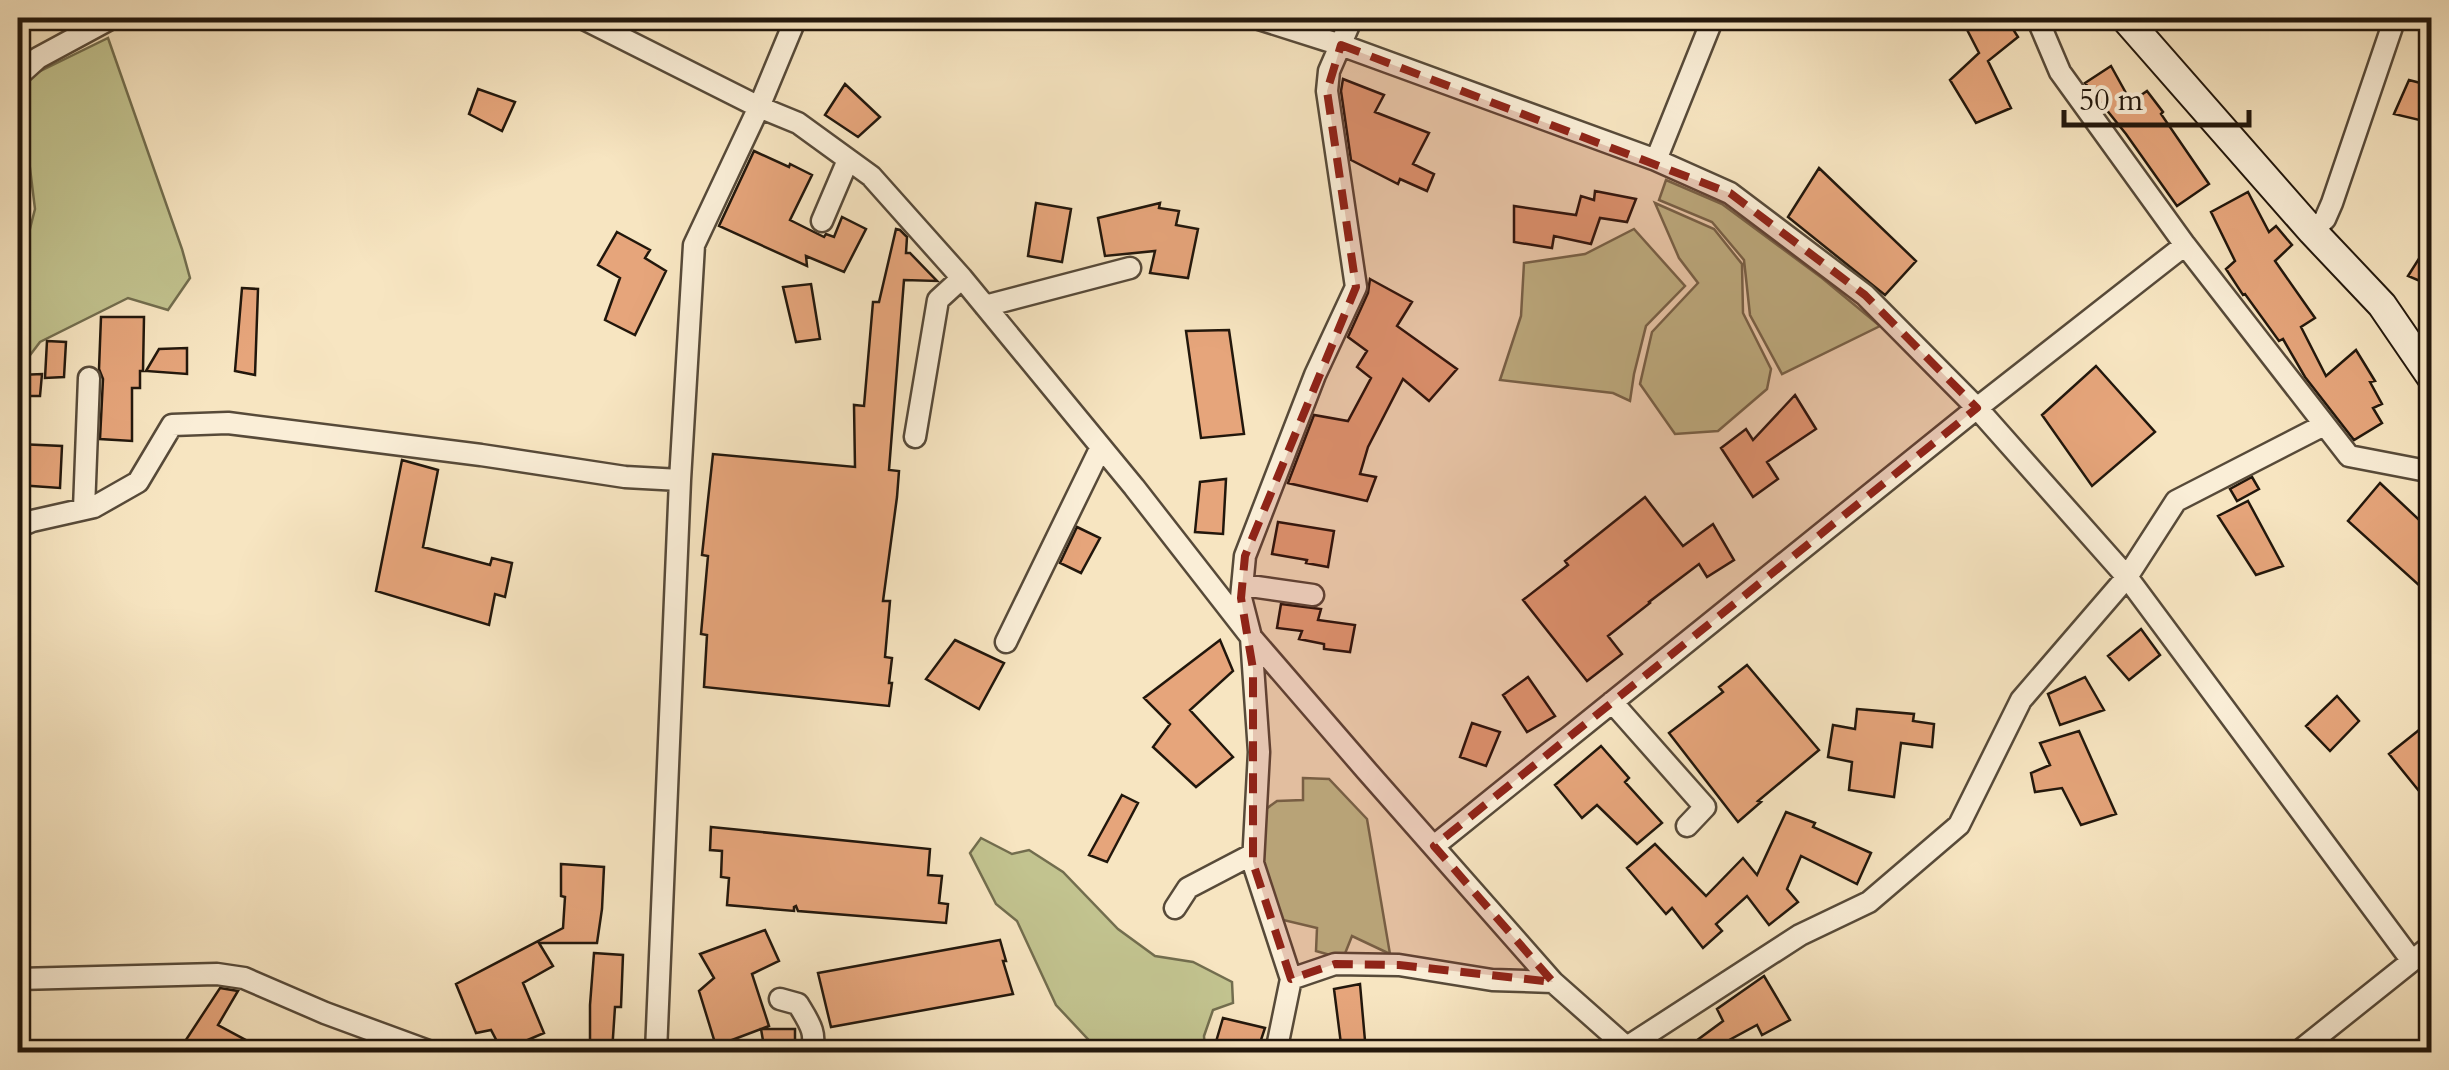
<svg xmlns="http://www.w3.org/2000/svg" width="2449" height="1070" font-family="Cardo,serif">
  <rect width="100%" height="100%" fill="#f7e5c1"/>
  <filter id="stains"><feTurbulence type="fractalNoise" baseFrequency=".002" numOctaves="4"/><feColorMatrix values="0 0 0 0 .2 0 0 0 0 .09 0 0 0 0 .02 0 0 0 .5 -.17"/></filter>
  <radialGradient id="worn" r=".72"><stop offset=".6" stop-color="#630" stop-opacity="0"/><stop offset="1" stop-color="#630" stop-opacity=".3"/></radialGradient>
  <path fill="#c2c38f" stroke="#726d4e" stroke-width="2.5" d="M108,38L182,249L190,278L168,310L128,298L40,342L18,371V276L35,209L29,160L18,127V82Z
    M1666,180L1722,204L1822,278L1880,326L1782,374L1750,315L1744,260L1712,222L1659,200Z
    M1655,203L1714,229L1742,264L1743,313L1771,369L1767,389L1718,431L1675,434L1640,384L1652,332L1698,283L1679,258Z
    M1634,229L1685,286L1646,326L1634,374L1630,401L1613,393L1500,380L1521,316L1524,263L1585,254Z
    M1303,778L1329,779L1367,819L1390,954L1352,936L1344,956L1337,957L1316,951L1317,928L1279,919L1257,865L1259,814L1277,801L1303,800Z
    M981,838L1012,854L1029,850L1063,872L1118,929L1155,956L1193,962L1232,982L1233,1003L1213,1010L1204,1036L1205,1052H1100L1056,1005L1017,921L996,904L970,853Z"/>
  <path fill="#e6a57b" stroke="#22170c" stroke-width="2.5" d="M1961,18H2006L2018,37L1988,61L2011,108L1976,123L1950,80L1979,53Z
    M2111,66L2131,102L2147,91L2163,112L2161,114L2209,184L2177,206L2126,134L2085,83Z
    M1343,79L1384,95L1375,112L1429,133L1413,164L1434,174L1427,191L1400,179L1398,184L1351,160L1341,91Z
    M2409,80L2432,86V123L2394,114Z
    M845,84L880,117L858,137L825,115Z
    M478,89L515,102L502,131L469,114Z
    M754,151L789,167L790,164L812,175L790,220L824,237L826,234L834,237L842,217L866,229L844,272L806,256L807,266L719,226Z
    M1819,168L1916,261L1885,295L1788,217Z
    M1595,191L1636,199L1627,222L1600,218L1591,244L1554,236L1552,248L1514,242V206L1576,215L1581,196L1594,200Z
    M2248,192L2269,232L2276,226L2292,245L2275,261L2315,318L2301,327L2326,376L2356,350L2375,381L2370,382L2382,404L2373,408L2382,423L2354,440L2305,377L2283,339L2279,341L2245,294L2243,295L2226,269L2235,261L2211,212Z
    M1036,203L1071,209L1062,262L1028,256Z
    M1160,203L1159,208L1179,211L1176,225L1198,229L1188,278L1150,273L1155,251L1105,256L1098,218Z
    M896,229L900,230L907,237L906,253H910L937,281L904,280L889,470L899,471L897,497L883,601H890L885,657L892,658L889,683H892L889,706L704,687L707,635L701,634L708,556L702,555L713,454L855,467L854,405L864,406L873,302H879Z
    M617,232L650,250L645,258L666,271L635,335L605,320L620,278L598,265Z
    M2432,238V286L2408,276Z
    M1370,279L1412,302L1397,326L1457,369L1429,401L1403,379L1368,447L1360,474L1376,477L1367,501L1288,483L1314,415L1348,421L1371,378L1357,367L1367,351L1348,337L1368,293Z
    M811,284L820,339L796,342L783,287Z
    M242,288L258,289L255,375L235,371Z
    M101,317H144L143,371H140V388H132V441L100,439L103,379L99,369Z
    M1229,330L1244,434L1201,438L1186,331Z
    M47,341L66,342L64,377L45,378Z
    M187,348V374L146,371L159,349Z
    M2096,366L2155,432L2092,486L2042,415Z
    M42,374L40,396H18L19,375Z
    M1795,395L1816,429L1767,462L1778,479L1753,497L1721,448L1746,429L1753,440Z
    M18,444L62,446L60,488L18,485Z
    M402,460L438,470L423,547L490,565L492,558L512,563L505,597L495,594L489,625L376,591Z
    M2252,477L2259,489L2237,501L2230,489Z
    M1226,479L1223,534L1195,532L1200,482Z
    M2380,483L2432,532V597L2348,521Z
    M1645,497L1683,546L1713,524L1734,560L1707,577L1699,564L1649,602L1650,603L1608,636L1622,654L1587,681L1523,600L1568,565L1565,561Z
    M2248,501L2283,566L2256,575L2218,516Z
    M1278,522L1334,531L1328,567L1306,563L1307,560L1272,554Z
    M1077,527L1100,538L1081,573L1060,563Z
    M1281,604L1321,609L1318,620L1355,625L1350,652L1324,649V644L1299,639L1302,631L1277,628Z
    M2141,629L2160,655L2129,680L2108,656Z
    M955,640L1004,663L979,709L926,679Z
    M1220,640L1233,671L1190,710L1233,757L1196,787L1153,747L1170,724L1144,698Z
    M1747,665L1819,750L1758,801L1761,802L1738,822L1669,733L1723,692L1719,687Z
    M1528,677L1555,716L1527,732L1503,695Z
    M2085,677L2104,710L2060,725L2048,694Z
    M2337,696L2359,721L2330,751L2306,726Z
    M1857,709L1914,714L1913,721L1934,724L1932,747L1901,743L1894,797L1849,790L1852,762L1828,757L1833,725L1855,729Z
    M1472,723L1500,732L1486,766L1460,757Z
    M2419,730L2432,745V807L2389,754Z
    M2079,731L2116,814L2081,825L2062,788L2035,792L2031,773L2050,765L2040,743Z
    M1601,746L1629,778L1625,782L1662,823L1637,844L1597,805L1582,818L1555,785Z
    M1122,795L1138,803L1107,862L1089,855Z
    M1786,812L1815,823L1813,827L1871,853L1857,884L1801,856L1787,889L1798,902L1769,925L1747,896L1716,924L1722,931L1703,948L1672,908L1666,914L1627,868L1655,844L1706,896L1743,858L1757,875Z
    M711,827L930,849L928,875L942,876L939,903L948,904L946,923L798,911L796,906L794,907V911L727,905L729,878L721,877L722,851L710,850Z
    M561,864L604,867L602,909L597,943H539L553,966L523,983L544,1033L502,1051L491,1030L476,1033L456,984L563,928L565,897L561,896Z
    M765,930L779,961L752,974L769,1026L716,1046L699,991L714,978L700,954Z
    M1000,940L1006,961H1003L1013,994L831,1027L818,973Z
    M594,953L623,955L621,1007H615L612,1052H590V1005Z
    M1764,976L1790,1020L1762,1035L1757,1025L1707,1052H1681L1723,1021L1717,1009Z
    M1360,984L1366,1052H1342L1334,989Z
    M220,988L238,991L218,1025L268,1052H178Z
    M1223,1018L1265,1028L1257,1052H1213Z
    M761,1029H795V1052H765Z"/>
  <g fill="none" stroke-linecap="round" stroke-linejoin="round">
    <defs>
      <path id="street" d="M582,18L759,107L798,123L871,176L962,278L1134,487L1251,637L1366,770L1553,982L1632,1052
        M1256,18L1341,45L1656,160L1730,193L1865,295L1977,408L2127,577L2412,961
        M2037,18L2060,72L2185,245L2349,456L2432,472
        M18,76L38,58L112,18
        M1656,160L1713,18
        M822,221L848,160
        M2312,231L2325,219L2332,203L2395,18
        M985,306L1130,268
        M915,437L938,300L962,278
        M84,509L89,378
        M18,527L32,521L94,507L138,482L172,425L228,423L481,455L625,477L680,480
        M1243,585L1313,595
        M1006,642L1101,447
        M1612,702L1705,807L1687,826
        M1434,846L1977,408L2185,245
        M1175,908L1188,888L1253,854
        M18,979L217,974L244,978L325,1013L431,1052
        M1291,979L1335,964L1399,965L1492,980L1553,982
        M780,999L798,1004C807,1019 820,1036 809,1052
        M1627,1047L1800,935L1869,902L1959,825L2021,700L2127,577L2176,501L2324,425
        M656,1052L680,480L694,245L759,107L796,18
        M1276,1052L1291,979L1253,863L1259,752L1251,637L1241,598L1245,556L1315,375L1356,287L1327,91L1329,71L1352,18
        M2298,1052L2432,945"/>
      <path id="secondary" d="M2125,18L2312,231L2382,305L2432,378"/>
    </defs>
    <use href="#street" stroke="#574a39" stroke-width="25"/>
    <use href="#secondary" stroke="#22170c" stroke-width="32"/>
    <use href="#street" stroke="#faeed7" stroke-width="20"/>
    <use href="#secondary" stroke="#faeed7" stroke-width="28"/>
  </g>
  <path fill="#8f2418" fill-opacity="0.2" stroke="#8f2418" stroke-width="8" stroke-dasharray="20 12" stroke-linejoin="round" d="M1341,45L1730,193L1865,295L1977,408L1434,846L1553,982L1399,965L1335,964L1291,979L1253,863V669L1241,598L1245,556L1356,287L1327,91Z"/>
  <rect width="2449" height="1070" fill="none" stroke="#f7e5c1" stroke-width="60"/>
  <rect x="20" y="20" width="2409" height="1030" fill="none" stroke="#22170c" stroke-width="5"/>
  <rect x="30" y="30" width="2389" height="1010" fill="none" stroke="#22170c" stroke-width="2.5"/>
  <path d="M2064 110v15h185v-15" fill="none" stroke="#22170c" stroke-width="5"/>
  <text x="2079" y="110" font-size="30" fill="#22170c" stroke="#faeed7" stroke-width="8" paint-order="stroke">50 m</text>
  <rect width="100%" height="100%" filter="url(#stains)"/>
  <rect width="100%" height="100%" fill="url(#worn)"/>
</svg>
